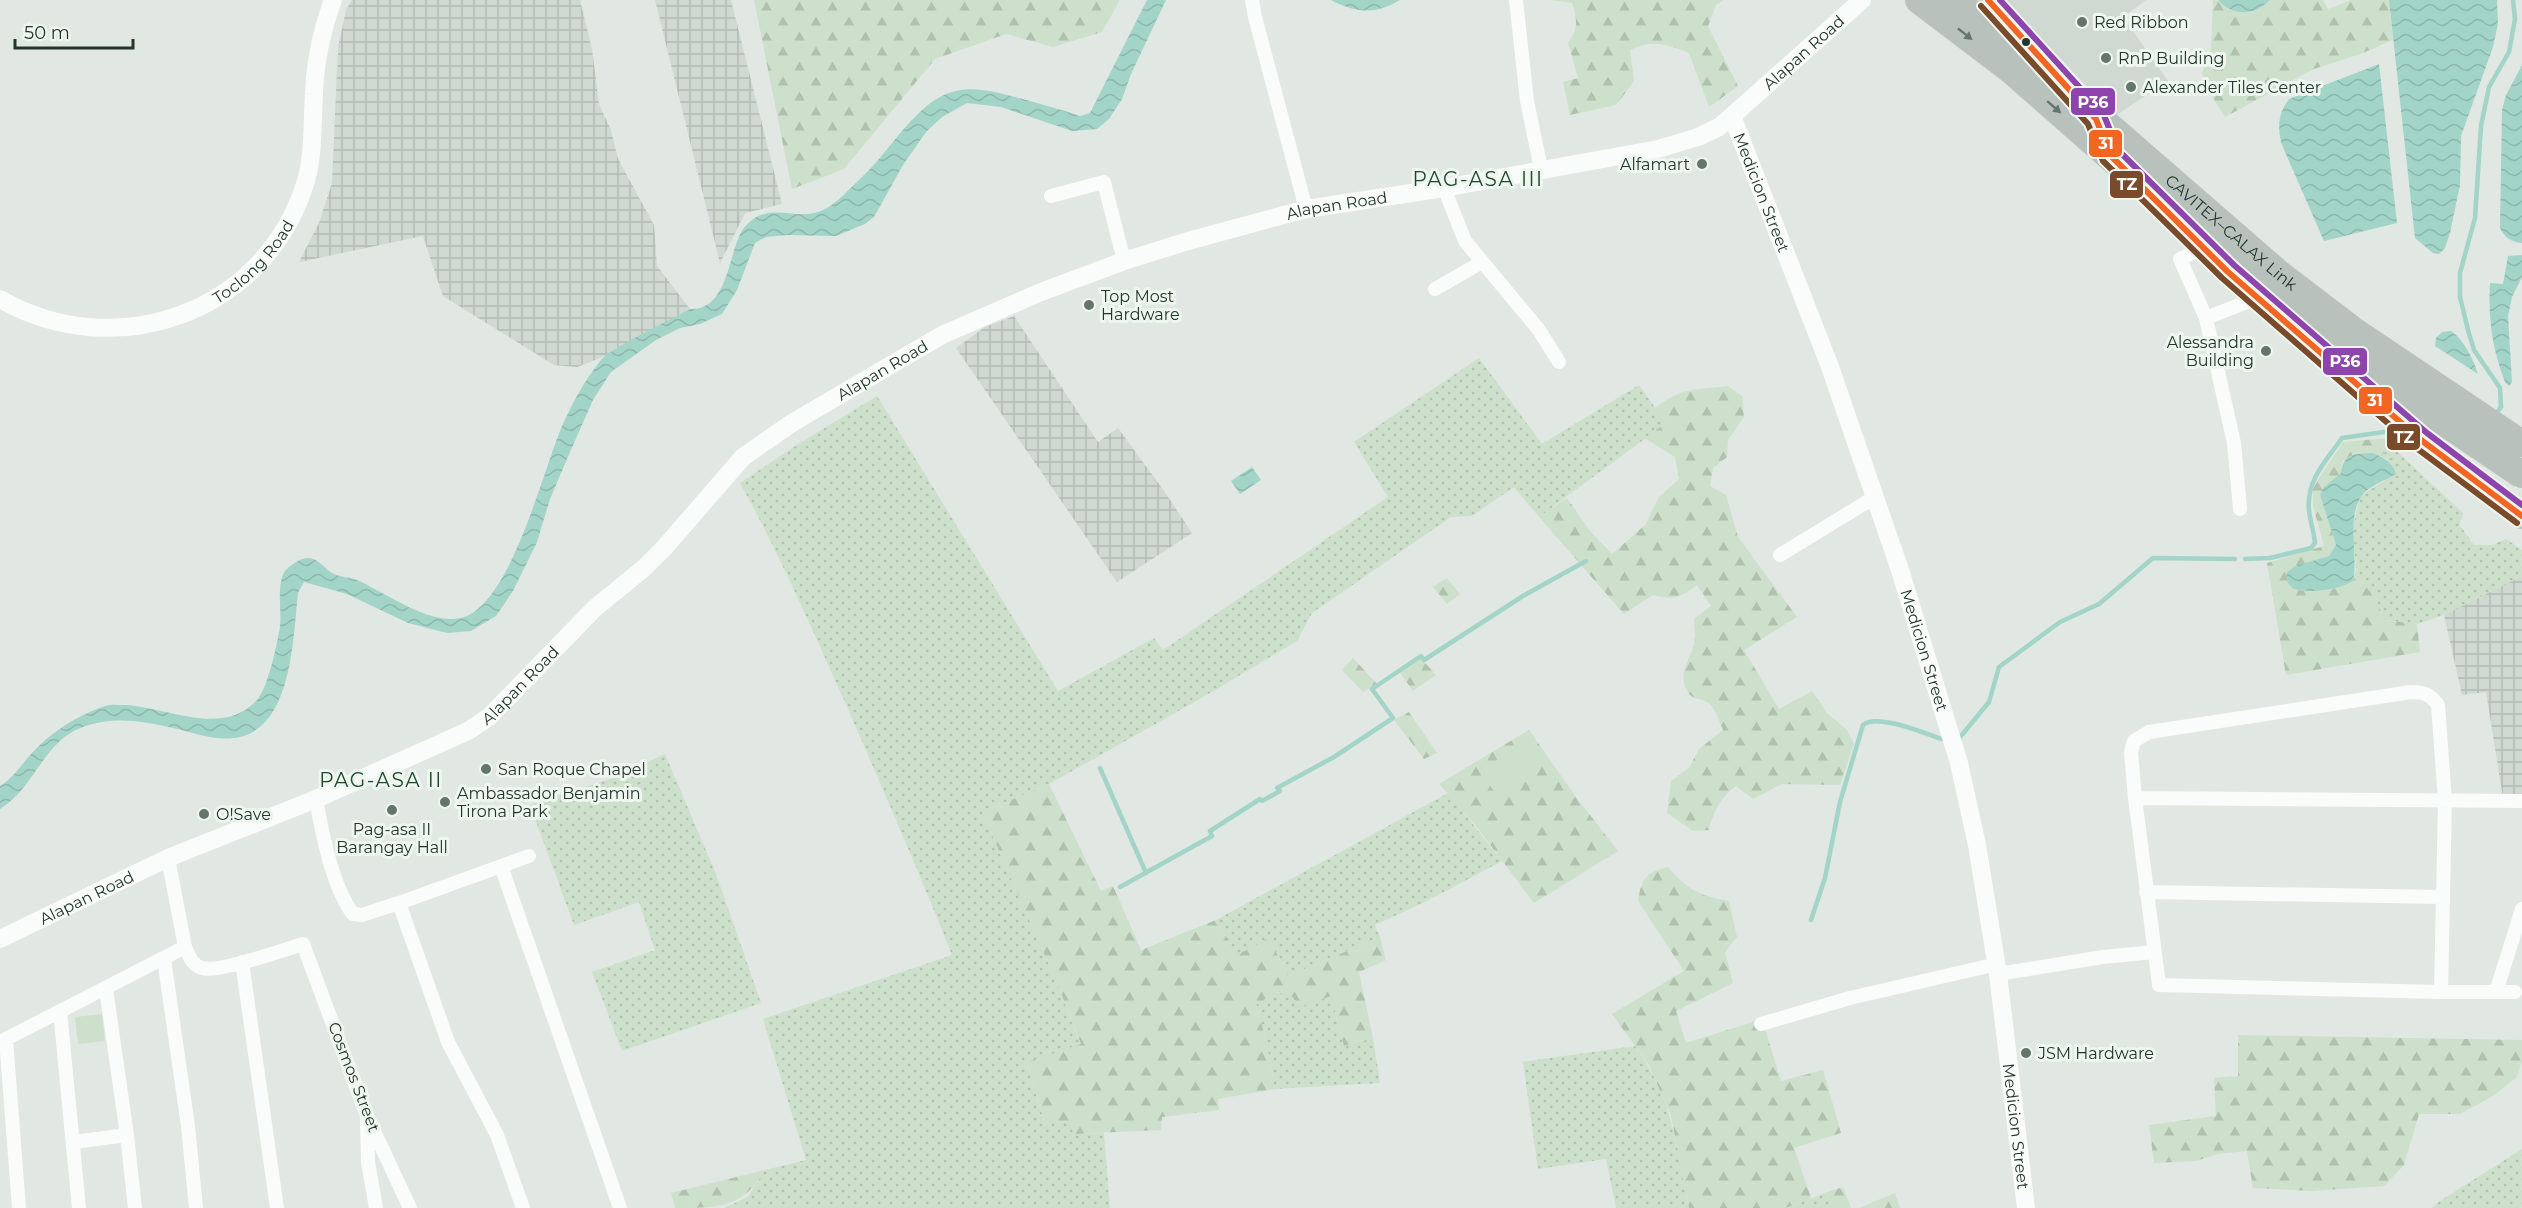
<svg xmlns="http://www.w3.org/2000/svg" width="2522" height="1208" font-family="Montserrat,sans-serif">
  <defs>
    <pattern id="industrial-grid" width="8" height="8" patternUnits="userSpaceOnUse" patternTransform="scale(1.5)"><rect width="8" height="8" fill="#cfd8d1"/><path d="M0 4h8M4 0v8" fill="none" stroke="#b1bab3"/></pattern>
    <pattern id="grass-dots" width="8" height="8" patternUnits="userSpaceOnUse" patternTransform="scale(1.5)"><rect width="8" height="8" fill="#cde0cb"/><path d="M2 2h.1M6 6h.1" fill="none" stroke="#b0c1ae" stroke-width="1.8" stroke-linecap="round"/></pattern>
    <pattern id="forest-firs" width="22" height="20" patternUnits="userSpaceOnUse" patternTransform="scale(1.5)"><rect width="22" height="20" fill="#cde0cb"/><path d="M5 1l3.5 6h-7zM16 11l3.5 6h-7z" fill="#b0c1ae"/></pattern>
    <pattern id="water-waves" width="16" height="10" patternUnits="userSpaceOnUse" patternTransform="scale(1.5)"><rect width="16" height="10" fill="#a3d4c8"/><path d="M0 5q4-4 8 0t8 0" fill="none" stroke="#8cb7ac"/></pattern>
  </defs>
  <rect width="100%" height="100%" fill="#e1e7e2"/>
  <path fill="#cfd8d1" d="M2004,0H2146L2123,17L2168,81L2115,116Z"/>
  <path fill="url(#industrial-grid)" d="M352,0H580L592,49L599,104L611,130L618,159L654,225L657,266L690,309L603,357L577,367L554,365L443,296L423,236L299,262L319,223L332,183L338,48L346,10Z
    M655,0H731L782,204L745,213L720,263Z
    M1014,316L1098,442L1118,428L1162,488L1192,533L1117,582L956,348L985,327Z
    M2522,576V795L2503,798L2486,692L2462,695L2444,615Z"/>
  <path fill="url(#grass-dots)" d="M1479,358L1542,444L1639,385L1666,423L1539,517L1514,487L1472,516L1451,517L1312,613L1297,641L1198,700L1049,784L982,812L1057,983L1081,1045L1027,1063L1045,1124L1070,1121L1074,1134L1104,1133L1110,1208H724L748,1197L765,1170L806,1160L763,1019L952,955C918,869 881,785 844,700C811,627 779,553 740,483L792,448L877,396L1058,691L1154,638L1163,650L1388,497L1354,442Z
    M2391,446L2464,514L2459,524L2474,545H2492L2506,539L2522,550V576L2444,615L2417,624L2384,620L2376,598L2365,586L2356,569L2353,527L2360,498L2366,492L2396,474L2387,459L2381,456Z
    M665,754L716,874L761,1003L622,1051L592,972L655,950L639,902L574,925L530,805L616,777Z
    M1448,793L1502,861L1425,902L1375,925L1380,937L1288,976L1269,938L1237,956L1216,920Z
    M1274,992L1291,995L1331,996L1344,1046L1373,1038L1380,1083L1275,1089L1266,1040L1256,1004Z
    M1635,1046C1672,1097 1677,1147 1689,1208H1616L1606,1159L1538,1169L1523,1062Z
    M2522,1149V1208H2432L2440,1201Z
    M1827,1192L1831,1208H1786Z"/>
  <path fill="url(#forest-firs)" d="M754,0H1120L1102,32L1053,47L1006,34L935,59L844,169L792,189Z
    M1552,0H1724L1716,5L1708,26L1738,86L1709,107L1689,53C1667,44 1651,39 1630,50L1634,81L1616,105L1570,115L1563,82L1578,78L1568,42C1579,30 1577,17 1572,3Z
    M2213,0C2221,0 2223,6 2230,9C2244,17 2260,11 2270,0H2323L2328,9L2351,0H2389L2393,40L2363,53L2314,69L2225,117L2208,90L2202,74L2211,48Z
    M1728,386L1742,396L1744,417L1728,440L1727,457L1713,468L1710,486L1726,495L1738,537L1797,617L1744,650L1779,709L1812,691L1827,713L1847,730L1854,744L1840,785L1782,784L1753,799L1736,786C1720,798 1714,810 1709,830L1693,831L1667,813L1671,781L1689,768L1699,749L1723,730C1719,721 1716,708 1707,702C1700,698 1692,700 1687,691C1676,671 1694,656 1695,638C1695,631 1694,625 1694,619L1711,606L1697,585C1680,597 1674,601 1653,595L1624,614L1539,517L1567,498L1590,531L1612,554L1645,525L1659,497L1679,479L1675,457L1645,438L1666,423L1655,408C1682,387 1696,390 1728,386Z
    M2399,437L2381,456C2372,453 2347,452 2342,463C2341,466 2342,470 2341,473L2324,487L2320,495L2336,545L2330,556L2295,566L2287,572V582L2293,589C2314,593 2335,591 2353,581L2356,569L2365,586L2376,598L2384,620L2417,624L2420,652L2286,675L2267,563L2324,546L2313,506V487L2343,442Z
    M1447,578L1460,594L1447,604L1433,587Z
    M1419,656L1436,675L1413,691L1398,670Z
    M1353,658L1377,684L1363,692L1342,670Z
    M1409,712L1437,753L1424,759L1394,720Z
    M1529,730L1576,797L1618,851L1534,903L1476,826L1439,784Z
    M1049,784L1101,891L1113,886L1141,950L1216,920L1237,955L1269,938L1288,976L1380,937L1386,960L1359,972L1373,1038L1344,1046L1331,996L1300,1007L1291,995L1274,992L1256,1005L1266,1040L1275,1089L1218,1099L1219,1110L1162,1117L1161,1130L1074,1134L1070,1121L1045,1124L1027,1062L1081,1044L1057,983L982,812Z
    M1668,867C1687,890 1700,896 1729,901L1737,937L1725,952L1733,983L1676,1011L1686,1043L1762,1019L1781,1081L1823,1070L1841,1133L1794,1148L1811,1198L1786,1208H1689L1671,1116L1649,1065L1612,1014L1684,971L1638,901C1642,878 1645,873 1668,867Z
    M2238,1035L2522,1040V1061L2517,1077L2493,1096L2460,1114H2419L2404,1165L2384,1186L2312,1191L2253,1188L2247,1151L2218,1154L2196,1161L2154,1163L2149,1125L2216,1116L2214,1078L2238,1076Z
    M765,1170C743,1208 718,1208 675,1208L671,1193Z
    M1843,1187L1851,1208H1831L1827,1192Z
    M1895,1193L1900,1208H1859Z"/>
  <path fill="#cde0cb" d="M1526,738L1545,764L1499,798L1480,772Z
    M102,1014L105,1041L78,1044L75,1017Z"/>
  <path fill="url(#water-waves)" d="M1147,0H1166L1131,74L1122,99L1109,119L1097,129L1072,131L1001,107L967,103L942,117L926,132L903,165L874,217L865,224L836,236L787,235L766,237L755,243L737,290L722,314L700,324L680,328L656,340L611,372L593,400L570,452L550,499L537,542L513,591L496,616L471,631L447,633L408,623L347,594L304,582L298,593C293,636 293,724 240,737C217,742 195,733 173,728C142,721 114,716 83,727C44,740 34,789 0,809V786C14,777 21,765 32,753C51,732 78,715 105,706C111,704 118,705 125,705C167,707 223,738 257,700C268,688 277,644 280,627C282,611 276,585 285,571C288,567 297,561 302,559C317,554 322,567 332,573C339,577 349,577 357,580C385,592 435,630 467,616C511,597 542,476 560,431C570,407 584,381 601,360C611,348 672,319 690,309C730,311 728,248 744,228C767,199 794,222 821,211C836,205 851,187 863,176C883,157 898,133 918,114C951,81 978,87 1019,98C1040,104 1060,109 1080,116L1090,113Z
    M1331,0H1400C1375,15 1356,13 1331,0Z
    M2218,0H2270C2255,16 2233,17 2218,0Z
    M2389,0H2497L2498,24L2493,47L2461,136L2460,185L2450,233L2445,248L2439,254L2433,253L2415,238Z
    M2379,64L2397,223L2324,241L2282,145C2277,127 2278,114 2289,99Z
    M2522,65V243C2511,242 2504,237 2500,228L2502,110L2506,95Z
    M2522,255V277L2512,297L2508,316L2512,382L2509,386L2505,382C2492,348 2488,318 2490,283L2503,284L2508,256Z
    M2451,331C2465,341 2473,359 2478,374L2435,346L2436,338L2442,332Z
    M2373,453C2384,458 2392,461 2396,474C2386,480 2372,485 2364,493C2345,514 2359,557 2353,581C2335,591 2314,593 2293,589L2287,582V572L2295,566L2329,556L2336,545L2320,495L2324,487L2341,473C2343,453 2355,454 2373,453Z
    M1252,467L1261,480L1240,494L1231,481Z"/>
  <g fill="none" stroke-linecap="round" stroke-linejoin="round">
    <path stroke="#a3d4c8" stroke-width="4.5" d="M2495,416L2501,407L2500,388L2474,350L2468,330L2460,297V273L2475,218L2481,126L2489,87L2509,52L2515,19L2513,0
      M2245,559L2270,558L2311,548L2315,543C2314,532 2310,521 2309,510C2306,480 2326,461 2342,438L2398,430
      M1961,736L1989,702L1999,667L2060,622L2099,604L2153,558L2235,559
      M1100,768L1146,873
      M1120,887L1212,836L1210,831L1260,799L1262,801L1280,791L1277,788L1334,757L1393,718L1372,689L1421,656L1424,660L1523,596L1586,561
      M1811,920L1825,878L1840,802L1863,725C1877,713 1924,733 1941,739"/>
    <defs>
      <path id="primary" d="M1988,0L2040,56
        M2263,303L2421,440L2522,516"/>
      <path id="motorway" d="M1919,0L2010,69
        M1954,0L2026,54"/>
    </defs>
    <use href="#primary" stroke="#bcc3be" stroke-width="26"/>
    <use href="#motorway" stroke="#bcc3be" stroke-width="28"/>
    <path stroke="#fafbfb" stroke-width="14" d="M1252,0L1255,17L1306,209
      M1516,0L1527,101L1541,169
      M1444,188L1465,241L1539,330L1559,362
      M1051,196L1104,182L1124,261
      M2203,248L2180,259L2206,318L2234,443L2240,509
      M1435,289L1482,262
      M2206,318L2257,298
      M1780,555L1875,497
      M2411,692C2424,692 2430,694 2438,705L2445,801L2441,992L2159,985L2135,798L2131,752L2134,741L2149,732Z
      M2135,798L2522,801
      M316,799C322,833 332,886 353,914L362,915L399,903L529,856
      M168,858L185,947C189,956 192,965 202,968C218,973 284,950 303,944L367,1116L410,1208
      M501,866L620,1208
      M2146,892L2442,897
      M399,903L448,1042L497,1135L523,1208
      M164,959L188,1126L196,1208
      M242,962L277,1208
      M1998,974L2103,957L2154,952
      M106,989L127,1135L135,1208
      M2441,992H2515
      M2496,992L2522,909
      M60,1011L79,1208
      M1761,1024L1850,998L1997,964
      M6,1039L19,1208
      M0,1042L185,947
      M367,1121L368,1162L376,1208
      M74,1142L127,1135"/>
    <g stroke="#fafbfb" stroke-width="18">
      <path id="s1" d="M1732,116L1829,364L1900,570L1959,763L1977,845L1998,974L2026,1208"/>
      <path id="s2" d="M0,299C115,365 264,314 305,184C314,156 312,123 314,94C315,62 322,30 333,0"/>
      <path id="s3" d="M0,939L168,858L316,799L468,731L489,717L595,608L644,568L665,547L743,457L792,423L942,335L1041,292L1124,261L1188,241L1306,209L1444,188L1658,149L1698,137L1719,127L1732,116L1862,0"/>
    </g>
    <use href="#primary" stroke="#ccd4ce" stroke-width="22"/>
    <use href="#motorway" stroke="#b9c1bc" stroke-width="26"/>
    <defs>
      <g id="motorway-bridge">
        <path id="s4" d="M2026,54L2279,274L2351,329L2522,444"/>
        <path d="M2010,69L2264,292L2401,393L2522,475"/>
      </g>
    </defs>
    <use href="#motorway-bridge" stroke="#bcc3be" stroke-width="28" stroke-linecap="butt"/>
    <use href="#motorway-bridge" stroke="#b9c1bc" stroke-width="26"/>
    <defs>
      <path id="bus-1" d="M1988,0L2096,119L2110,155L2228,272L2421,440L2522,516"/>
      <path id="bus-2" d="M1981,6L2088,124L2103,161L2222,278L2415,447L2517,523"/>
      <path id="bus-3" d="M2000,0L2103,113L2118,150L2234,265L2427,433L2522,505"/>
    </defs>
    <use href="#bus-1" stroke="#eff6f0" stroke-width="10"/>
    <use href="#bus-2" stroke="#eff6f0" stroke-width="10"/>
    <use href="#bus-3" stroke="#eff6f0" stroke-width="10"/>
    <use href="#bus-1" stroke="#f26522" stroke-width="6"/>
    <use href="#bus-2" stroke="#7a4b2a" stroke-width="6"/>
    <use href="#bus-3" stroke="#8e44ad" stroke-width="6"/>
  </g>
  <defs><path id="oneway-solid" d="M-6-.8H1V-3.2L6.5 0L1 3.2V.8H-6Z" transform="scale(1.5)"/></defs>
  <g fill="#65766b">
    <use href="#oneway-solid" transform="translate(1965 34) rotate(38)"/>
    <use href="#oneway-solid" transform="translate(2054 107) rotate(41)"/>
  </g>
  <g fill="#64756a" stroke="#eff6f0" stroke-width="2">
    <circle cx="2082" cy="22" r="6"/>
    <circle cx="2106" cy="58" r="6"/>
    <circle cx="2131" cy="87" r="6"/>
    <circle cx="1702" cy="164" r="6"/>
    <circle cx="1089" cy="305" r="6"/>
    <circle cx="2266" cy="351" r="6"/>
    <circle cx="486" cy="769" r="6"/>
    <circle cx="445" cy="802" r="6"/>
    <circle cx="392" cy="810" r="6"/>
    <circle cx="204" cy="814" r="6"/>
    <circle cx="2026" cy="1053" r="6"/>
  </g>
  <circle fill="#213829" stroke="#eff6f0" stroke-width="2" cx="2026" cy="42" r="5"/>
  <g text-anchor="middle" dominant-baseline="central" stroke-width="6" stroke-linejoin="round" paint-order="stroke">
    <g font-size="16" fill="#213829" stroke="#eff6f0" text-anchor="start">
      <text x="2094" y="22">Red Ribbon</text>
      <text x="2118" y="58">RnP Building</text>
      <text x="2143" y="87">Alexander Tiles Center</text>
      <text x="1690" y="164" text-anchor="end">Alfamart</text>
      <text x="1101" y="296">Top Most<tspan x="1101" dy="18">Hardware</tspan></text>
      <text x="2254" y="342" text-anchor="end">Alessandra<tspan x="2254" dy="18">Building</tspan></text>
      <text x="498" y="769">San Roque Chapel</text>
      <text x="457" y="793">Ambassador Benjamin<tspan x="457" dy="18">Tirona Park</tspan></text>
      <text x="216" y="814">O!Save</text>
      <text x="392" y="829" text-anchor="middle">Pag-asa II<tspan x="392" dy="18">Barangay Hall</tspan></text>
      <text x="2038" y="1053">JSM Hardware</text>
    </g>
    <g font-size="16" fill="#213829" stroke="#eff6f0">
      <text stroke="none"><textPath href="#s3" startOffset="2056">Alapan Road</textPath></text>
      <text stroke="none"><textPath href="#s1" startOffset="82">Medicion Street</textPath></text>
      <text stroke="none"><textPath href="#s3" startOffset="1552">Alapan Road</textPath></text>
      <text stroke="none"><textPath href="#s4" startOffset="272">CAVITEX–CALAX Link</textPath></text>
      <text stroke="none"><textPath href="#s2" startOffset="279">Toclong Road</textPath></text>
      <text stroke="none"><textPath href="#s3" startOffset="1066">Alapan Road</textPath></text>
      <text stroke="none"><textPath href="#s1" startOffset="568">Medicion Street</textPath></text>
      <text stroke="none"><textPath href="#s3" startOffset="582">Alapan Road</textPath></text>
      <text stroke="none"><textPath href="#s3" startOffset="96">Alapan Road</textPath></text>
      <text transform="translate(354 1077) rotate(69)">Cosmos Street</text>
      <text stroke="none"><textPath href="#s1" startOffset="1054">Medicion Street</textPath></text>
    </g>
    <g font-size="20" letter-spacing="1.5" fill="#1e492e" stroke="#eff6f0">
      <text x="1478" y="179">PAG-ASA III</text>
      <text x="381" y="780">PAG-ASA II</text>
    </g>
  </g>
  <g stroke="#eff6f0" stroke-width="2">
    <rect x="2070" y="87" width="46" height="29" rx="6" fill="#8e44ad"/>
    <rect x="2088" y="129" width="35" height="29" rx="6" fill="#f26522"/>
    <rect x="2109" y="170" width="35" height="29" rx="6" fill="#7a4b2a"/>
    <rect x="2322" y="347" width="46" height="29" rx="6" fill="#8e44ad"/>
    <rect x="2358" y="386" width="35" height="29" rx="6" fill="#f26522"/>
    <rect x="2386" y="423" width="35" height="28" rx="6" fill="#7a4b2a"/>
  </g>
  <g font-size="16" text-anchor="middle" font-weight="bold" fill="#fff">
    <text x="2093" y="108">P36</text>
    <text x="2106" y="149">31</text>
    <text x="2127" y="190">TZ</text>
    <text x="2345" y="367">P36</text>
    <text x="2375" y="406">31</text>
    <text x="2404" y="443">TZ</text>
  </g>
  <path d="M15 39v9h118v-9" fill="none" stroke="#213829" stroke-width="3"/>
  <text x="24" y="39" font-size="18" fill="#213829" stroke="#eff6f0" stroke-width="4.5" paint-order="stroke">50 m</text>
</svg>
